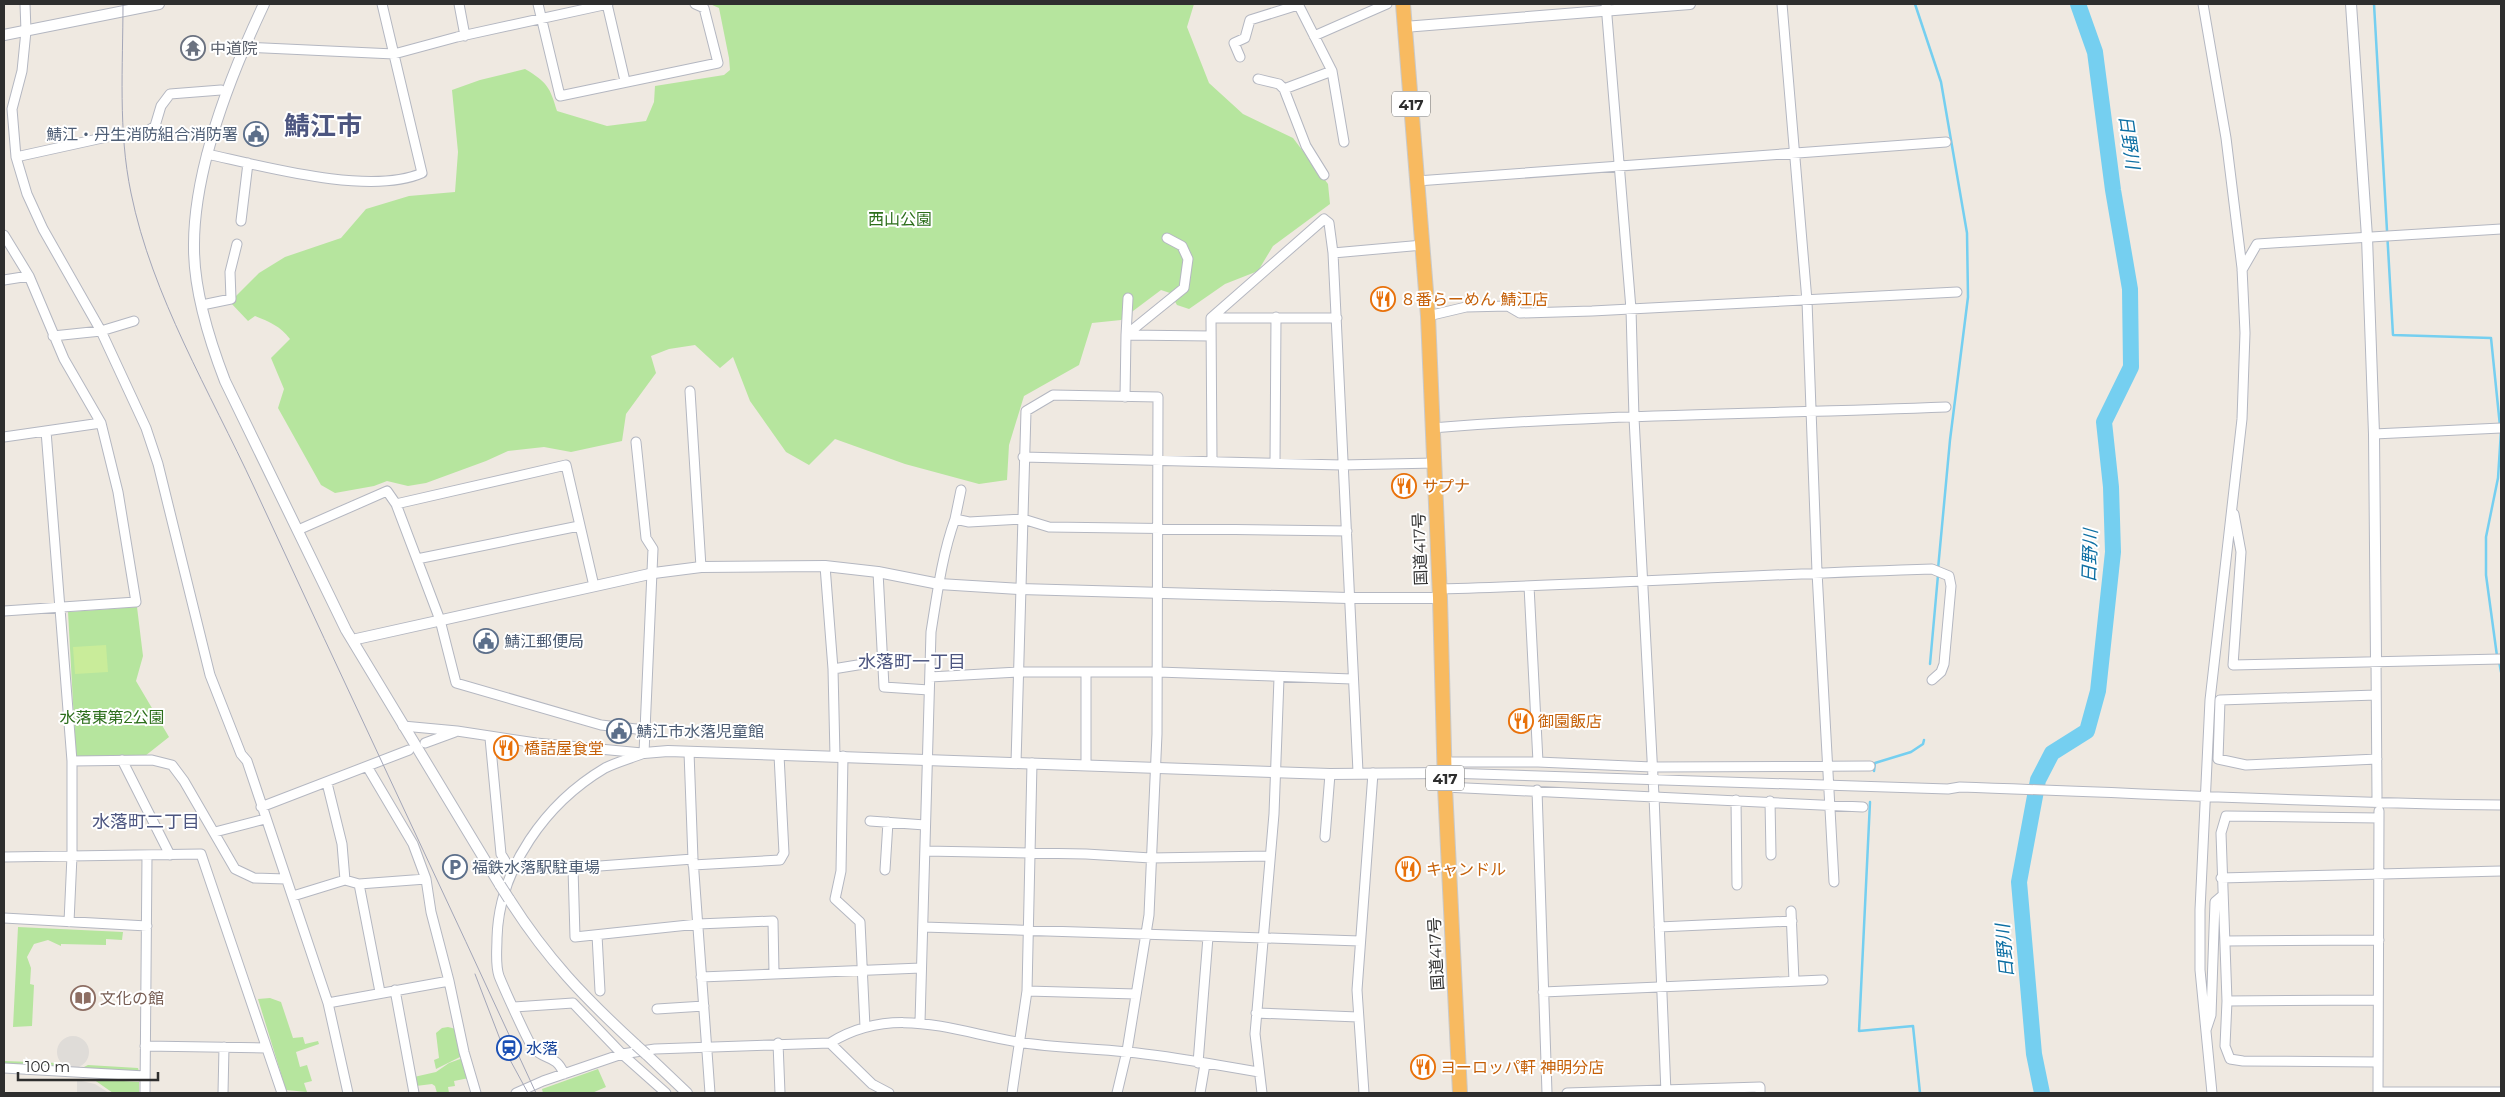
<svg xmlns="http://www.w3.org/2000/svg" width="2505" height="1097" font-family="Montserrat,'Noto Sans JP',sans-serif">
  <rect width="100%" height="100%" fill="#efe9e1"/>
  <path fill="#b6e59e" d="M710,4H1194L1187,27L1209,83L1243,114L1293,138L1328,184L1330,204L1273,246L1258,271L1225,284L1189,309L1177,305L1170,293L1161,290L1121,320L1092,323L1079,365L1024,396L1009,445L1007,480L979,484L905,464L835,439L809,465L786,452L750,401L733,357L720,368L695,345L669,349L651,356L656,373L626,414L622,441L571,452L544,447L508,451L486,461L426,483L408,486L387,481L374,486L335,493L321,485L278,408L284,389L271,358L290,339C280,326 270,322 255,316L248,321L230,302L259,273L285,257L341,238L366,209L409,196L455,192L458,152L452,90L480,80L525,69C547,82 550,87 557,111L607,126L646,121L654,102L655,86L724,75L730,70L729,58L719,8Z
    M137,607L143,656L136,681L169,737L145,756L76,757L68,612Z
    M18,927L123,932L122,940L106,939V945L61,944V946L48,940L34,944L27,957L31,968L30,984L34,985L32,1026L13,1027Z
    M270,998L281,1002L293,1038L303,1037L305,1044L318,1041L319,1044L296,1052L300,1067L307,1065L312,1081L304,1083L307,1092L286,1090L258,999Z
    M448,1027L456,1029L462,1056L436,1069L434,1060L439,1058L436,1033L442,1028Z
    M463,1058L469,1078L454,1081L455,1086L448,1087L449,1093H437L435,1086L432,1084L416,1086L414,1077L436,1072L449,1063Z
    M4,1061L59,1063L64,1068L4,1065Z
    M88,1065L138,1068L139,1072L80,1069Z
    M598,1069L606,1087L592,1093H543L542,1089Z
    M93,1079L139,1082V1093H113Z"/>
  <path fill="#c9ec9a" d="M106,645L108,672L75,674L73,647Z"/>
  <path fill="#dfdcd8" d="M57 1052a16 16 0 1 1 32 0a16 16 0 1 1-32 0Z
    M77,1080L95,1084L109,1093H77Z"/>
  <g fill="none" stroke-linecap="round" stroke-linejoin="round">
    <path stroke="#75cff0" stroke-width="2.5" d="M1915,4L1941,82L1967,233L1968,297L1950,440L1938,569
      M2374,4L2393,335L2491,338L2500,426
      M2497,656L2486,575V537L2498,478L2501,431
      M2499,661L2501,672
      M1930,664L1938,575
      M1874,771L1875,763L1911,752L1923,744L1924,740
      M1870,802L1859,1031L1913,1026L1920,1093"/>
    <path stroke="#75cff0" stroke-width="16" d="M2042,1093L2034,1054L2019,882L2038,780L2052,753L2087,731L2098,691L2113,552L2111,487L2104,422L2131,367L2130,289L2113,190L2095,52L2078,4"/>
    <defs>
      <path id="minor" d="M25,4L26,31L22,71L12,109L16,157L27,194L43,229L101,331L146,428L158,464L210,675L241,754L247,761L328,1003L348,1093
        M459,4L465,36
        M538,4L560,96L718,63L704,8L695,4
        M607,4L625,81
        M1298,4L1332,71L1344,142
        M1606,4L1631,309L1634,418L1654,796L1666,1093
        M1782,4L1807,301L1817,572L1834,882
        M2203,4L2226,138L2242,268L2245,333L2242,419L2210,700L2200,910V970L2212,1093
        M1314,36L1387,4
        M244,47L394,54L457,37L608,4
        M1240,57L1234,43L1245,38L1250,20L1298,5
        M1258,79L1279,84L1284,89
        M207,154C262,166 370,196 422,173L382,4
        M16,157L116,135L143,134L155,126L161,106L170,94L221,90
        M1324,175L1306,146L1284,89L1332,71
        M1417,181L1946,142
        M241,221L248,163
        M4,235L29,276L64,359L101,423L118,492L136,602L4,611
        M2242,270L2257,244L2501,229
        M4,280L29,276
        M1128,298L1126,335L1184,288L1188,259L1182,246L1167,238
        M202,305L231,299L230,272L237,244
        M1428,316L1466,307L1508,306L1520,313L1592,311L1957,292
        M1211,318L1324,219L1329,223L1333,253
        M53,336L101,331L134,321
        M690,391L701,567
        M1125,397L1126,335L1211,336
        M1432,428C1603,414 1775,414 1946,407
        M46,431L72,761V856L69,922
        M2374,434L2501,428
        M4,437L101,423
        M636,442L646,538L653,549L644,753
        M1023,457L1342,465L1435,463
        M1212,461L1211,318H1337
        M1275,462L1276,317
        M396,504L566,465L594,586
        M2234,514L2241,552L2233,665L2501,659
        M955,519L961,490
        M298,530L387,491L396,504L440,620L456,683L601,725L645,730
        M417,559L579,526
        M825,566L833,669L835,756
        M878,572L884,687L929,690
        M1529,586L1538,762
        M1439,589C1604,584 1768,574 1932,569L1949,576L1951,586L1944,664L1941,672L1932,680
        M2376,660L2377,797
        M833,669L882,661
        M930,677L1020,672H1158L1352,679
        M2376,695L2220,700L2218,759L2246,765L2377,759
        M403,726L457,731L536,743L642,753
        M490,738L501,854L507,864L514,869L573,868L693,859
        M425,743L455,732
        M689,752L693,859L710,1093
        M843,756L841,871L835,899L860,922L865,1027
        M122,760L170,855
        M72,761L152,760L172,765L184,781L235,869L254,878L286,879
        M1445,762H1538L1652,767L1870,766
        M1016,763L1026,411L1053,395L1158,397L1157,734L1149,915L1127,1051L1117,1093
        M1086,764V672
        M368,768L413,844L426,879L431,912L449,981L464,1052L476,1093
        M1358,772L1333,253L1423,245
        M1445,773L1948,789L1960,787C2141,793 2321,803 2501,805
        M327,783L342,844L345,880L359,884L380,992
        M1445,787L1863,807
        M1537,790L1547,1093
        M1736,800L1737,885
        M1770,801L1771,855
        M261,807L409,750
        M870,821L925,825
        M215,832L265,819
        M1325,837L1330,774
        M925,851L1086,854L1151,858L1270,856
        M4,857L201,854L282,1093
        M693,865L780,860L784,853L779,755
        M573,868L575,937L698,924L773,921L774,973
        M885,870L888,822
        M2221,878L2501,871
        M359,884L426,879
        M293,896L345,880
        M1791,911L1794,981
        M4,918L147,926
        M923,927L1360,941
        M1659,927L1792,921
        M597,935L600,991
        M2225,941L2379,940
        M701,977L921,968
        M395,990L414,1093
        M1027,991L1136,994
        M1543,992L1823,980
        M2227,1001L2378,1000
        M328,1003L449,981
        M514,1007L573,1003L622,1054L655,1049L830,1043C893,1004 952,1031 1018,1042C1054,1048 1091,1048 1127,1052C1171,1056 1215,1065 1259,1072
        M657,1009L704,1006
        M1256,1013L1358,1017
        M920,1022L931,632C937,595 942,555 955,519L969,522L1023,519L1049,527L1347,531
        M2206,1030L2211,1015L2215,902L2222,896
        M778,1043L780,1093
        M830,1043L872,1084L889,1093
        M145,1046L266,1048
        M2378,1062L2243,1061L2230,1059L2225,1046L2227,1001L2221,833L2226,816L2379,818
        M1198,1063L1208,937
        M4,1068L145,1076
        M564,1074C556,1054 545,1061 533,1048C528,1042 503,986 499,976C495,964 497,950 497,938C499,868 546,803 605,768C617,762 632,758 644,753
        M2378,1092H2501
        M145,1093L147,856
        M223,1093L224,1047
        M516,1093L543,1081L622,1054L666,1093
        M1012,1093L1027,991L1032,763
        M1200,1093L1205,1064
        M1262,1093L1255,1034L1274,814L1279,678
        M1364,1093L1357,990L1373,773
        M1567,1093L1760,1087V1093
        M2378,1093L2379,811"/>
      <path id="tertiary" d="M264,4C231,74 193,169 194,248C194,290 210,342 225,381L346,630L500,885
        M2351,4L2367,237L2374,434L2376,660
        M1404,27L1690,4
        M4,35L159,4
        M352,640L654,573L701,567L825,566L878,572L939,584L1020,589L1348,598H1440
        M644,753L668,751L1330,774L1445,773
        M509,899C547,959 584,997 636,1045
        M646,1054L687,1093"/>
      <path id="trunk" d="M1403,4L1428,316L1440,598L1445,787L1460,1093"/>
    </defs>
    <use href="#minor" stroke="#b4b7c1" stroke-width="11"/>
    <use href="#tertiary" stroke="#b4b7c1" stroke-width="12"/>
    <use href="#trunk" stroke="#c9c9c9" stroke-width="16"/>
    <use href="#minor" stroke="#fff" stroke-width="9"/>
    <use href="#tertiary" stroke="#fff" stroke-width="10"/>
    <use href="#trunk" stroke="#f8ba60" stroke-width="14"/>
    <path stroke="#a3a6b8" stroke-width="1" d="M123,4C123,66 118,131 131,193C152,296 210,392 254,487C347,689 443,891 536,1093
      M475,974L503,1047L528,1093"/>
    <defs>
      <path id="tertiary-bridge" d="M500,885L509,899
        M636,1045L646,1054"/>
    </defs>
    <use href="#tertiary-bridge" stroke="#b4b7c1" stroke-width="12" stroke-linecap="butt"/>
    <use href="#tertiary-bridge" stroke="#fff" stroke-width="10"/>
  </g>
  <defs>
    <symbol id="temple-ring" viewBox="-11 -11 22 22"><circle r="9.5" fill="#fff" stroke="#6b7280" stroke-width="1.5"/><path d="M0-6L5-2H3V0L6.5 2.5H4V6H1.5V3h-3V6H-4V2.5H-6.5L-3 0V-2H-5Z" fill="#6b7280"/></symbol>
    <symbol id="civic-ring" viewBox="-11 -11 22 22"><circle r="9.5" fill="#fff" stroke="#5c6f8a" stroke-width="1.5"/><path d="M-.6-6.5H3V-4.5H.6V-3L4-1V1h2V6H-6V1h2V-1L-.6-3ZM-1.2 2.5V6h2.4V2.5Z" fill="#5c6f8a"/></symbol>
    <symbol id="restaurant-ring" viewBox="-11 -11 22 22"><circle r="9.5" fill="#fff" stroke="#e8710a" stroke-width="1.5"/><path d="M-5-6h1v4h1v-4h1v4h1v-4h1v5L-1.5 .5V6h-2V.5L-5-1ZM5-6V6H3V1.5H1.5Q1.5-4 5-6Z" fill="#e8710a"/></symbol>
    <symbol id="parking-ring" viewBox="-11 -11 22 22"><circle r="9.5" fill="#fff" stroke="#5c6f8a" stroke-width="1.5"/><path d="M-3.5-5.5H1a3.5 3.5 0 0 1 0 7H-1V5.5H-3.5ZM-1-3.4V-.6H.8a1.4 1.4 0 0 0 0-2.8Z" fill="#5c6f8a"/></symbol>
    <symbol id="library-ring" viewBox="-11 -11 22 22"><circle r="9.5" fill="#fff" stroke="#8d6e63" stroke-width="1.5"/><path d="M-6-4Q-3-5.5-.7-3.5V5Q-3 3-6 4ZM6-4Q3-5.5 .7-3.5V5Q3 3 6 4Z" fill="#8d6e63"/></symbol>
    <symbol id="station-ring" viewBox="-11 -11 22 22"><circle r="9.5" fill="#fff" stroke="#1a4fb4" stroke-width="1.5"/><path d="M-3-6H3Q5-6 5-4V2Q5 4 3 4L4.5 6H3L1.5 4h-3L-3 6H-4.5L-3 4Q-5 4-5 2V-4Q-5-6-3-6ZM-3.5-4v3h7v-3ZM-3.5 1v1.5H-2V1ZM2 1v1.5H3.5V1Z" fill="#1a4fb4"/></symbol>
  </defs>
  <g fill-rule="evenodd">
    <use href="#temple-ring" x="179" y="34" width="28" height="28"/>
    <use href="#civic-ring" x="242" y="120" width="28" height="28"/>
    <use href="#restaurant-ring" x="1369" y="285" width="28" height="28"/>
    <use href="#restaurant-ring" x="1390" y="472" width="28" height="28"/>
    <use href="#civic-ring" x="472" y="627" width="28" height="28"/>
    <use href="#restaurant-ring" x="1507" y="707" width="28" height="28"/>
    <use href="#civic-ring" x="605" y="717" width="28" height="28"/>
    <use href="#restaurant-ring" x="492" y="734" width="28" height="28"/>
    <use href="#parking-ring" x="441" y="853" width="28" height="28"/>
    <use href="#restaurant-ring" x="1394" y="855" width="28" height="28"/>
    <use href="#library-ring" x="69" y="984" width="28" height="28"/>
    <use href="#station-ring" x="495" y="1034" width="28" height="28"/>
    <use href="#restaurant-ring" x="1409" y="1053" width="28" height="28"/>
  </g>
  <g text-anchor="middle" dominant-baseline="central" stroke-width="4" stroke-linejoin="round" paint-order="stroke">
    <g fill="#fff" stroke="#6d6d6d" stroke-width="1">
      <rect x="1392" y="91.5" width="38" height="25" rx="4"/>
      <rect x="1426" y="765.5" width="38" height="25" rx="4"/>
    </g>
    <g font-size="15" font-weight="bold" fill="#2e2e2e">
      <text x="1411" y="104">417</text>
      <text x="1445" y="778">417</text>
    </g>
    <g font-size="16" fill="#5b616d" stroke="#fff" text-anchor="start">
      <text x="210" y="48">中道院</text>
    </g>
    <g font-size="16" fill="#4e5e75" stroke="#fff" text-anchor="start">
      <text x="238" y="134" text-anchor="end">鯖江・丹生消防組合消防署</text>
      <text x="504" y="641">鯖江郵便局</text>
      <text x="636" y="731">鯖江市水落児童館</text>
      <text x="472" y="867">福鉄水落駅駐車場</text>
    </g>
    <g font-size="16" fill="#2c6e1b" stroke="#fff">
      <text x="900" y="219">西山公園</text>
      <text x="112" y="717">水落東第2公園</text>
    </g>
    <g font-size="16" fill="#c56008" stroke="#fff" text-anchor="start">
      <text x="1400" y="299">８番らーめん 鯖江店</text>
      <text x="1422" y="486">サプナ</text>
      <text x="1538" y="721">御園飯店</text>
      <text x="524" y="748">橋詰屋食堂</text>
      <text x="1426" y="869">キャンドル</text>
      <text x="1440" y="1067">ヨーロッパ軒 神明分店</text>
    </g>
    <g font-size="16" fill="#2e2e2e" stroke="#fff">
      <text transform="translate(1420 549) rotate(-92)">国道417号</text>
      <text transform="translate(1436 954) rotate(-93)">国道417号</text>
    </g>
    <g font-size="16" fill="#785e54" stroke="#fff" text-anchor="start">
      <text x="100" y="998">文化の館</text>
    </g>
    <g font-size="16" fill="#164399" stroke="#fff" text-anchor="start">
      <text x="526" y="1048">水落</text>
    </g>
    <g font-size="18" font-style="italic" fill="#0d6fa3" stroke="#fff">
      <text transform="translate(2129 142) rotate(82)">日野川</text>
      <text transform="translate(2090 556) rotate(-88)">日野川</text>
      <text transform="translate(2005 951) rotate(-95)">日野川</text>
    </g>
    <g font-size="18" fill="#4d5680" stroke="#fff">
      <text x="912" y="662">水落町一丁目</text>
      <text x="146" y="822">水落町二丁目</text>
    </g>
    <g font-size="26" font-weight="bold" fill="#4d5680" stroke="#fff">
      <text x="323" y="126">鯖江市</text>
    </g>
  </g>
  <rect width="2505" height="1097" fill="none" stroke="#2e2e2e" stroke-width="10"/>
  <path d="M18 1072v8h140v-8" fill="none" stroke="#2e2e2e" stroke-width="2.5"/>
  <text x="25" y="1072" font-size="15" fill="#2e2e2e" stroke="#ffffff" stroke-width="4" paint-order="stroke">100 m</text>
</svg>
